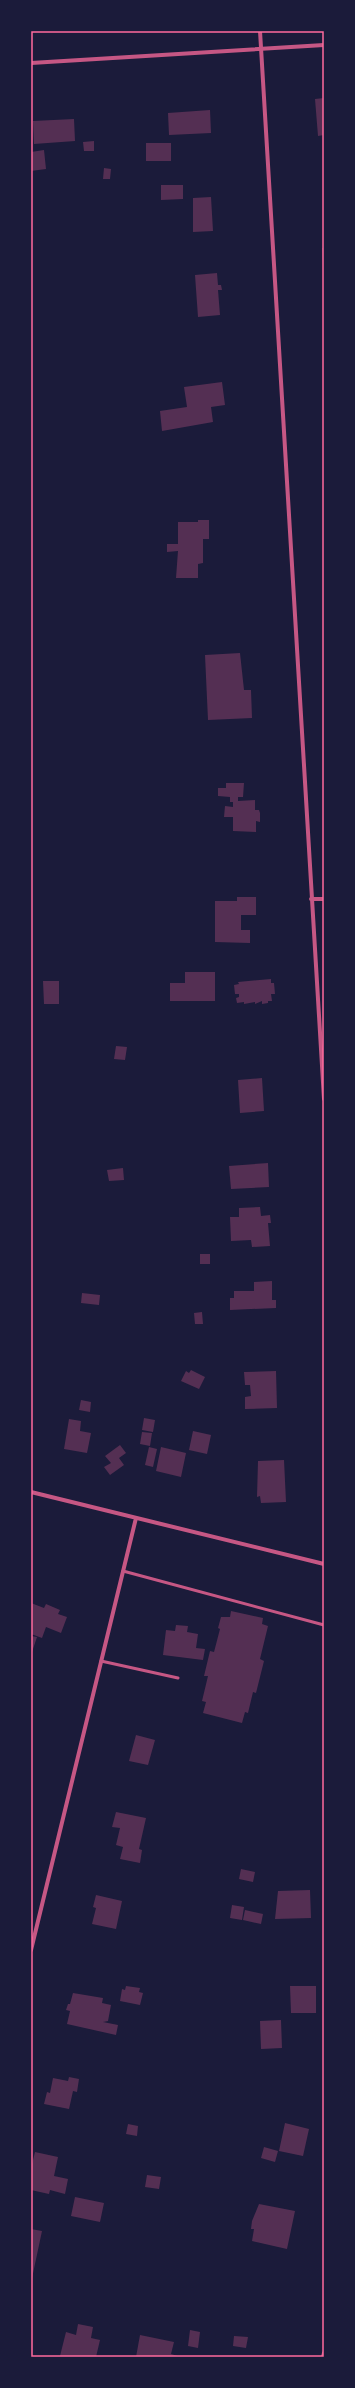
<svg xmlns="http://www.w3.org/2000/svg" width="355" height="2388" font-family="Roboto,sans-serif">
  <rect width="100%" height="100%" fill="#1b1b3a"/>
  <path fill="#542f53" d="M324,98V135L318,136L315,99Z
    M210,110L211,133L169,135L168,113Z
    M74,119L75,141L34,144L33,121Z
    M94,141V151H84L83,142Z
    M146,143H171V161H146Z
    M44,150L46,169L31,171V152Z
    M104,168L111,169L110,179H103Z
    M161,185H183V199L161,200Z
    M211,197L213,231L193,232V198Z
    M322,248H324V265H323Z
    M217,273L218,285H221L222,290H218L220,315L198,317L195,275Z
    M222,382L225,405L211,407L213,422L162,431L160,411L187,407L184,387Z
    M198,520H209V539H203V563L198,564V578H176L178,551L167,552V544H178V522H198Z
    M240,653L244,690H251L252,718L208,720L205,655Z
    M226,783H244L243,797H238V801L255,800V810H259L260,813V822L256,821V832L233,831V817H224L225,806L233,807V802H230V797L218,796V788H226Z
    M237,897H256V915H241V930H250V943L215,942V901H237Z
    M185,972H215V1001H170V983H185Z
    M271,979V983H274L275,994H271L272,1001H268V1003L262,1004V1001L255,1004V1002L244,1004V1002L237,1003L236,998L239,997V994H235L234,985L239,984L238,982Z
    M43,981H59V1004H44Z
    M116,1046L127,1047L125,1060L114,1059Z
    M262,1078L264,1111L240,1113L238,1080Z
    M268,1163L269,1187L231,1189L229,1166Z
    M123,1168L124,1180L109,1181L107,1170Z
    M260,1207L261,1216L270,1215L271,1223H268L270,1246L252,1247L251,1240L231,1241L230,1217H239V1208Z
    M200,1254H210V1264H200Z
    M272,1281V1300H276V1308L230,1310V1298H234V1291H254V1282Z
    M82,1293L100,1295L99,1305L81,1303Z
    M202,1312L203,1324H195L194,1313Z
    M191,1370L205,1377L199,1389L181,1381L186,1371L189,1373Z
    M276,1371L277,1408L245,1409V1397L251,1396L250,1385H245L244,1372Z
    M81,1400L91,1402L90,1412L79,1410Z
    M144,1418L155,1420L153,1432L142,1430Z
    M69,1419L81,1421L80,1431L91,1433L87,1453L64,1449Z
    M193,1431L211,1435L207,1454L189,1450Z
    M142,1432L152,1433L150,1446L140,1444Z
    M120,1445L126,1453L119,1458L124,1465L110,1475L104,1467L111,1463L105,1456Z
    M149,1447L157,1449L153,1467L145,1465Z
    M161,1447L186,1453L181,1477L156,1471Z
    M284,1460L286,1502L261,1503L260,1496L257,1497L258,1461Z
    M31,1603L44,1608L46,1604L60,1610L58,1614L67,1617L61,1633L46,1627L42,1638L31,1634Z
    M231,1611L263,1618L262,1624L268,1626L260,1659L264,1661L256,1693L253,1692L248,1713L245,1712L242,1723L203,1713L206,1702L202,1701L208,1676H204L210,1651L214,1652L220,1629L218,1628L221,1617H230Z
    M176,1625L188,1626L187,1632L198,1634L196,1648L205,1649L203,1660L163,1655L166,1630L175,1631Z
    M31,1636L37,1637L31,1655Z
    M136,1735L155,1740L148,1765L129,1761Z
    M116,1812L146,1818L139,1849L142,1850L140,1863L120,1859L123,1847L116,1845L120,1828L112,1827Z
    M241,1869L255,1872L253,1882L239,1879Z
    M310,1890L311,1918L275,1919L278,1891Z
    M96,1895L122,1901L116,1929L92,1924L96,1908L93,1907Z
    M232,1905L244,1907L242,1920L230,1918Z
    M245,1910L263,1914L261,1924L243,1920Z
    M126,1986L140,1988L139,1992L143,1993L140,2005L120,2001L122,1989L125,1990Z
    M290,1986H316V2013H291Z
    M73,1993L103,1998L102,2003L111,2005L108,2021L103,2022L118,2025L116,2035L67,2024L70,2011L66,2010L68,2004H70Z
    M281,2020L282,2048L261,2049L260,2021Z
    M69,2077L79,2079L77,2092L73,2091L69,2109L44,2104L47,2092L50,2093L53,2078L68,2081Z
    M285,2123L309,2129L303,2156L279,2151Z
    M128,2124L138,2126L137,2136L126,2134Z
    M264,2147L278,2151L275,2162L261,2158Z
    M35,2152L58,2157L54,2176L68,2179L65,2194L50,2190L49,2194L31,2190V2168Z
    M147,2175L161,2177L159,2189L145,2187Z
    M75,2197L104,2203L100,2222L71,2216Z
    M259,2204L295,2211L287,2249L252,2241L254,2229H251L252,2221Z
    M31,2229L42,2231L32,2278H31Z
    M78,2324L93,2327L91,2338L100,2340L96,2357L60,2356L66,2332L76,2335Z
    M190,2330L200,2332L198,2348L188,2346Z
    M140,2335L174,2342L171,2354L181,2357H136Z
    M234,2336L248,2337L246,2348L233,2346Z"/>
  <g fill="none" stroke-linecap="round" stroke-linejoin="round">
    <path stroke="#c65784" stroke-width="3" d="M123,1571L324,1625
      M101,1661L178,1678"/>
    <path stroke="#c65784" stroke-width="4" d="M260,31L324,1099
      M31,63L324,45
      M311,899H324
      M31,1492L324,1564
      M31,1950L136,1518
      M323,2357L324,2353"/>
  </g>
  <rect width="355" height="2388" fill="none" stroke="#1b1b3a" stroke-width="64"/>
  <rect x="32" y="32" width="291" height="2324" fill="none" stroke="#ff6b9d" stroke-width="1.5"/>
</svg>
